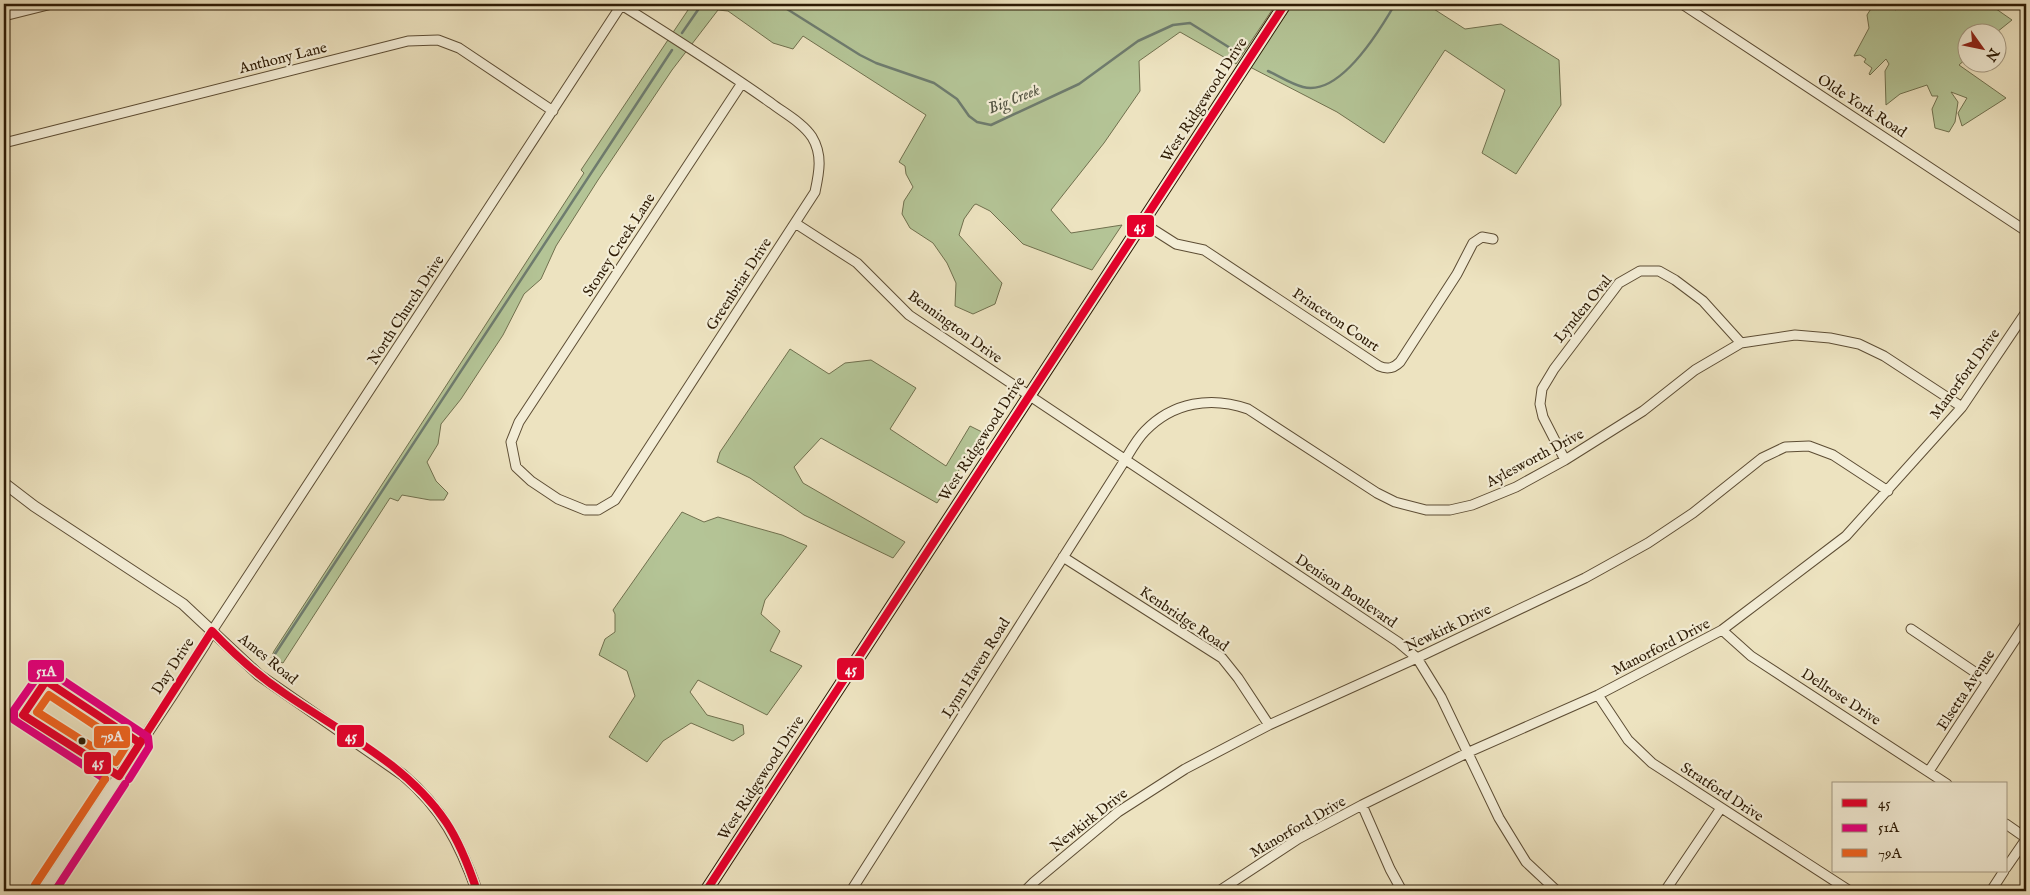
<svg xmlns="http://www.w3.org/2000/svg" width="2030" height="895" font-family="'IM FELL English',serif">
  <rect width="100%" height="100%" fill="#ede3c0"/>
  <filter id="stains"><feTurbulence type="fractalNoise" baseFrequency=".004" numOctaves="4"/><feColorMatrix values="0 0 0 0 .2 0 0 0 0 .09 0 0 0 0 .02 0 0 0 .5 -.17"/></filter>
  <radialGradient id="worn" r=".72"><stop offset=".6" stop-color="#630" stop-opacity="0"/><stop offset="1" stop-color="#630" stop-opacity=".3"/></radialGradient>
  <path fill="#b4c496" stroke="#70704e" d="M692,4H1276L1236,64L1180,32L1139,61L1140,91L1104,143L1051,210L1071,233L1122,225L1092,270L1023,244L990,211L976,204L974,205L964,219L959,235L1002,283L995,304L973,314L955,306L956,283L947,263L933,243L910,228L902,214L904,201L913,187L906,174L905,166L899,162L926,115L803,36L793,49L773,43L728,11L718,10L672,70L598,180L556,246L541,279L524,294L503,335L461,399L441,424L438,444L427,462L436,481L448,493L444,500H430L402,495L398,501L390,498L283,663L271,658L274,651L584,173L581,170Z
    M1293,4H1426L1465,29L1501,24L1559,60L1561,105L1516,174L1482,153L1505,90L1445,50L1384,143L1337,112L1250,67Z
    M1874,4H1896L1895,10L1908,4H1989L2012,20L1997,32H1968L1967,58L1959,65L2006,98L1962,126L1958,113L1967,98L1951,92L1958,102L1955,122L1949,132L1935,128L1932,109L1938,96H1932L1927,85L1900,94L1886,105L1885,71L1889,64L1886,59L1870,75L1869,74L1872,68L1864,62L1866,59L1860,55L1854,56L1869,28L1867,15Z
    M790,349L829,374L845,363L871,360L916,388L890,429L946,466L970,426L984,433L937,503L821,438L794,467L803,483L905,542L893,558L804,515L750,478L717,462L720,452Z
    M682,512L704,522L718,517L782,535L807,546L765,600L761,614L780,631L770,651L802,666L767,715L698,680L690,692L707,715L743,725L744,734L733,741L691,723L663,741L647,762L609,737L635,696L627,671L599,655L605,639L615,632V614L613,610Z"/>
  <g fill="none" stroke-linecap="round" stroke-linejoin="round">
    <path stroke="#6e7c6f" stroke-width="2.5" d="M779,4L860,55L876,63L934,83L957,99L969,116L977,122L991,125L1079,84L1138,41L1173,25L1190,23L1235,51
      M682,33L702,4
      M1268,71C1279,76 1291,84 1303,87C1340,97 1380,30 1395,4
      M273,657L672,50"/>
    <defs>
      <path id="minor" d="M620,4C671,36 722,68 771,103C784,113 803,123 812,137C823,155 819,173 815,192L615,500L598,510H585L558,499L531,481L516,467L511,442L519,422L742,83
        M1682,4L2026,231
        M4,16L52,4
        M4,143L408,41L438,40L459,48L553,111
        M795,223L857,263L909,315L1398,642L1417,658L1441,697L1499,818L1526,862L1557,891
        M1143,223L1176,244L1204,250L1379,366C1388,370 1394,368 1400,362L1457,274L1473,243L1482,237L1493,239
        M1565,460L1543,417L1540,404L1542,389L1554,369L1619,283L1640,271H1659L1675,280L1703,301L1741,343
        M1063,557L1222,658L1238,678L1269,725
        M1911,629L1988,681
        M1722,630L1751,656L1947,784
        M212,631L622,4
        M1598,695L1628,740L1652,763L1850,891
        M1929,771L2026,623
        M1362,805L1390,869L1402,891
        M2006,824L2026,838
        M2006,868L2026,839
        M851,891L1125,460C1131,450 1137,439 1145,431C1173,402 1211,396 1248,409L1377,493L1395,502L1426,510H1450L1472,505L1516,487L1565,460L1643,411L1695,370L1741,343L1795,335L1830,338L1859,344L1884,356L1962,407
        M1025,891L1034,882L1118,812L1185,769L1269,725L1417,658L1585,578L1648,543L1693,513L1762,458L1785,447L1809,446L1833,455L1888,491
        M1219,891L1298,839L1362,805L1469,752L1598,695L1722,630L1846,536L1962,407L2026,312
        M1665,891L1721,808
        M1991,891L2004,871"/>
      <path id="tertiary" d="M4,483L34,506L183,604L259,675L403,775C442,808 460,843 477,891
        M43,891L173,694L205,644L212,631"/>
      <path id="secondary" d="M706,891L1285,4"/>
    </defs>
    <use href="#minor" stroke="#5d4d34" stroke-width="11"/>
    <use href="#tertiary" stroke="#5d4d34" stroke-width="12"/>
    <use href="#secondary" stroke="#2d1b05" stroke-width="14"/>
    <use href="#minor" stroke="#f3edd6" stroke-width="9"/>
    <use href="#tertiary" stroke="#f3edd6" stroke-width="10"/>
    <use href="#secondary" stroke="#f3edd6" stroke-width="12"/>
    <defs>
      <path id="bus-1" d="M140,743L46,681L23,715L119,776L212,631C234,654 257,675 284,693C340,732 407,764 446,822C460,843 469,867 477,891
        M706,891L1285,4"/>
      <path id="bus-2" d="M105,779L14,720V710L40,673L46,671L52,673L148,737L149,747L129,779
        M55,891L125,784"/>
      <path id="bus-3" d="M49,695L126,746L116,762L37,712Z
        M35,885L105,779"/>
    </defs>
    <use href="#bus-1" stroke="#f3edd6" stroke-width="11"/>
    <use href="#bus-2" stroke="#f3edd6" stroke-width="11"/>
    <use href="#bus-3" stroke="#f3edd6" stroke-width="11"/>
    <use href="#bus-1" stroke="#e4002b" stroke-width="8"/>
    <use href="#bus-2" stroke="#e5007d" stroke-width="8"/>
    <use href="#bus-3" stroke="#f26522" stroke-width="8"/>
  </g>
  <circle fill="#2d1b05" stroke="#f3edd6" stroke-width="2" cx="82" cy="741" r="4.5"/>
  <g text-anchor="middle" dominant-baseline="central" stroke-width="4.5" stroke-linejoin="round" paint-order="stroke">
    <g font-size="15" fill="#2d1b05" stroke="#f3edd6">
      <text transform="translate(283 58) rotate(-14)">Anthony Lane</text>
      <text transform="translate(1204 100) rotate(-57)">West Ridgewood Drive</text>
      <text transform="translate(1862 106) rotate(33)">Olde York Road</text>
      <text transform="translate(619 245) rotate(-57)">Stoney Creek Lane</text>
      <text transform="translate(739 284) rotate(-57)">Greenbriar Drive</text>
      <text transform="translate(1583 309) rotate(-51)">Lynden Oval</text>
      <text transform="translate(406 310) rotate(-57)">North Church Drive</text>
      <text transform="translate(1336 320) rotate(34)">Princeton Court</text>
      <text transform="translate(955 327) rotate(36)">Bennington Drive</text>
      <text transform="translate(1965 374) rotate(-54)">Manorford Drive</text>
      <text transform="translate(982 439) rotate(-57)">West Ridgewood Drive</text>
      <text transform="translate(1535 458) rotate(-28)">Aylesworth Drive</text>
      <text transform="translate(1346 591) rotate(34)">Denison Boulevard</text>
      <text transform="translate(1184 619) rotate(34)">Kenbridge Road</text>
      <text transform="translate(1448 628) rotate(-25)">Newkirk Drive</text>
      <text transform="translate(1661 647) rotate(-27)">Manorford Drive</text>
      <text transform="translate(268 659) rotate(39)">Ames Road</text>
      <text transform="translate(173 666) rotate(-57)">Day Drive</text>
      <text transform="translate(976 668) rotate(-58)">Lynn Haven Road</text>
      <text transform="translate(1966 690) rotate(-57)">Elsetta Avenue</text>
      <text transform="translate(1841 697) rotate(33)">Dellrose Drive</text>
      <text transform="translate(761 778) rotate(-57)">West Ridgewood Drive</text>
      <text transform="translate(1722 792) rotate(33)">Stratford Drive</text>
      <text transform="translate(1089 820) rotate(-38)">Newkirk Drive</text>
      <text transform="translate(1298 827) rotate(-30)">Manorford Drive</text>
    </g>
    <g font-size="16" font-style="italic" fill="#535443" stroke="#f3edd6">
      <text transform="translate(1014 100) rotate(-22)">Big Creek</text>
    </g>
  </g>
  <g stroke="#f3edd6" stroke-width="2">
    <rect x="1126" y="214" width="29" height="24" rx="5" fill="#e4002b"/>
    <rect x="836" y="657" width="29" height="24" rx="5" fill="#e4002b"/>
    <rect x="27" y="659" width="38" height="24" rx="5" fill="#e5007d"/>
    <rect x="336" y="724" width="29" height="24" rx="5" fill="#e4002b"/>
    <rect x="93" y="725" width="38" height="24" rx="5" fill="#f26522"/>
    <rect x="83" y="751" width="29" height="24" rx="5" fill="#e4002b"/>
  </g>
  <g font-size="14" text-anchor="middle" font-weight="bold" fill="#fff">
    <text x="1140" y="231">45</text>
    <text x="851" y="674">45</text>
    <text x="46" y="676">51A</text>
    <text x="351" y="741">45</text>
    <text x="112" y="741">79A</text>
    <text x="98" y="767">45</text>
  </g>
  <rect width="2030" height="895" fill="none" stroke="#ede3c0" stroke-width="20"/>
  <rect x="5" y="5" width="2020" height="885" fill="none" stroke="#2d1b05" stroke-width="2.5"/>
  <rect x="10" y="10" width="2010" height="875" fill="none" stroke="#2d1b05"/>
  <rect x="1832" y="782" width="175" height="90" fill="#f3edd6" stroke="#a49982"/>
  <rect x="1842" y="799" width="25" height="8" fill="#e4002b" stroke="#a49982"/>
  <text x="1878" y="808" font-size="15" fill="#2d1b05">45</text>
  <rect x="1842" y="824" width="25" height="8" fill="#e5007d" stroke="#a49982"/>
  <text x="1878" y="832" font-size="15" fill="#2d1b05">51A</text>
  <rect x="1842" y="849" width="25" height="8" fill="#f26522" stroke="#a49982"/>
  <text x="1878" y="858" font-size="15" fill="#2d1b05">79A</text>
  <g transform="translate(1982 48) rotate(123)"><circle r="24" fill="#f3edd6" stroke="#a49982"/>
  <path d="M0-4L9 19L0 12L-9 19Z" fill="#8f2418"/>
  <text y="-8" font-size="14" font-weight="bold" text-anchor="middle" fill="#2d1b05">N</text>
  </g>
  <rect width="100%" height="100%" filter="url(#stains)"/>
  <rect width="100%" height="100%" fill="url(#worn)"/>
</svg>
